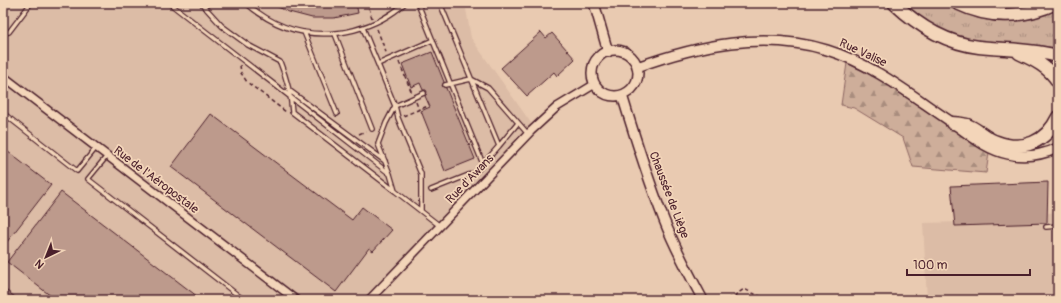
<svg xmlns="http://www.w3.org/2000/svg" width="1061" height="303" font-family="Pangolin,sans-serif">
  <defs>
    <pattern id="grass-tufts" width="24" height="20" patternUnits="userSpaceOnUse"><rect width="24" height="20" fill="#ceae9a"/><path d="M3 7l-1-3M5 7V3M7 7l1-3M15 17l-1-3M17 17v-4M19 17l1-3" fill="none" stroke="#a98d7e"/></pattern>
    <pattern id="forest-firs" width="22" height="20" patternUnits="userSpaceOnUse"><rect width="22" height="20" fill="#ceae9a"/><path d="M5 1l3.5 6h-7zM16 11l3.5 6h-7z" fill="#a98d7e"/></pattern>
  </defs>
  <rect width="100%" height="100%" fill="#e9cab1"/>
  <filter id="ink" filterUnits="userSpaceOnUse"><feTurbulence type="fractalNoise" baseFrequency=".025" numOctaves="2"/><feDisplacementMap in="SourceGraphic" scale="8" xChannelSelector="R" yChannelSelector="G"/><feConvolveMatrix kernelMatrix="1 2 1 2 8 2 1 2 1" color-interpolation-filters="sRGB"/></filter>
  <g filter="url(#ink)">
    <path fill="#dcbca6" d="M3,3H465L471,38L531,123L417,245L362,300H3Z
      M1058,212V300H927L923,223L1048,220V213Z"/>
    <path fill="url(#grass-tufts)" stroke="#8c6662" d="M897,3C907,3 938,1 946,3C957,7 966,14 977,18C1003,25 1035,22 1058,9V48C1019,42 967,47 932,28C920,21 908,11 897,3Z
      M980,3H1034C1016,7 998,9 980,3Z"/>
    <path fill="url(#forest-firs)" stroke="#8c6662" d="M847,63L877,78L989,153L986,173L913,167L903,138L854,108L841,105Z"/>
    <path fill="#bd9a8c" stroke="#4a1f2b" d="M269,3H356L358,13L334,18H312L289,12Z
      M541,32L546,38L552,33L575,59L557,76L554,72L527,96L501,68Z
      M432,52L444,82L442,86L446,88L475,159L445,171L421,111L430,107L425,96L427,92L426,90H423L420,83L411,87L402,64Z
      M211,114L352,220L362,207L392,230L373,251L369,248L336,292L171,167Z
      M3,148L51,185L3,247Z
      M1048,182L1047,223L955,226L951,186Z
      M61,192L82,208L202,300H56L7,262Z
      M3,288L19,300H3Z"/>
    <g fill="none" stroke-linecap="round" stroke-linejoin="round">
      <defs>
        <path id="lane" d="M169,3L390,174
          M201,3L222,26L248,45L280,62C287,79 291,94 292,112L395,191
          M246,3C278,31 313,40 354,30C373,25 390,17 405,3
          M440,3L499,146L483,164
          M418,4L483,164L476,172L431,190
          M363,28L395,106L398,118L421,174V211
          M304,32L337,114
          M3,33L9,32L31,3
          M335,34L372,129
          M378,64L433,40
          M445,85L471,79L488,88L528,134
          M290,91L385,161
          M424,93L395,106L386,123L378,144L390,174L395,191L440,226
          M3,113L77,171L96,148
          M499,146L518,123
          M107,156L88,179L244,300
          M1046,227L1058,226"/>
        <path id="street" d="M3,76L296,300
          M369,300L531,131L557,107L595,84"/>
        <path id="secondary" d="M594,3L608,52
          M592 73a23 23 0 1 1 46 0a23 23 0 1 1-46 0Z
          M637,67C698,45 764,31 827,50C873,64 911,95 950,121C969,134 985,149 1008,154C1025,158 1042,155 1058,148
          M622,95C635,138 648,179 664,220C675,248 689,274 703,300"/>
        <path id="highway" d="M894,3C917,25 946,43 979,47C1006,50 1032,49 1058,56
          M957,3C990,19 1024,18 1056,3
          M1019,53C1034,60 1049,67 1058,82
          M952,123C957,123 962,124 967,125C978,129 986,139 997,142C1023,152 1046,142 1058,117"/>
      </defs>
      <use href="#lane" stroke="#4a1f2b" stroke-width="6"/>
      <use href="#street" stroke="#4a1f2b" stroke-width="10"/>
      <use href="#secondary" stroke="#4a1f2b" stroke-width="12"/>
      <use href="#highway" stroke="#4a1f2b" stroke-width="15"/>
      <path stroke="#4a1f2b" stroke-width="1.5" stroke-dasharray="4 3" stroke-linecap="butt" d="M369,8L372,18
        M377,29L387,55
        M399,62L412,93
        M240,65L241,73L247,82L286,112
        M416,102L419,110
        M403,116L428,106
        M359,134L366,131
        M728,300L744,289L768,300"/>
      <use href="#lane" stroke="#f3d5b9" stroke-width="3.5"/>
      <use href="#street" stroke="#f3d5b9" stroke-width="7"/>
      <use href="#secondary" stroke="#f3d5b9" stroke-width="9"/>
      <use href="#highway" stroke="#f3d5b9" stroke-width="12"/>
    </g>
  </g>
  <g text-anchor="middle" dominant-baseline="central" stroke-width="3.5" stroke-linejoin="round" paint-order="stroke">
    <g font-size="12" fill="#4a1f2b" stroke="#f3d5b9">
      <text transform="translate(863 53) rotate(25)">Rue Valise</text>
      <text transform="translate(470 179) rotate(-46)">Rue d'Awans</text>
      <text transform="translate(156 180) rotate(37)">Rue de l'Aéropostale</text>
      <text transform="translate(669 195) rotate(69)">Chaussée de Liège</text>
    </g>
  </g>
  <rect width="1061" height="303" fill="none" stroke="#f3d5b9" stroke-width="16"/>
  <rect x="8" y="8" width="1045" height="287" fill="none" stroke="#4a1f2b" stroke-width="1.5" filter="url(#ink)"/>
  <g transform="translate(46 257) rotate(223)" stroke="#f3d5b9" stroke-width="3" paint-order="stroke">
  <path d="M0-3L7 15L0 10L-7 15Z" fill="#4a1f2b"/>
  <text y="-6" font-size="11" font-weight="bold" text-anchor="middle" fill="#4a1f2b">N</text>
  </g>
  <path d="M907 269v6h123v-6" fill="none" stroke="#4a1f2b" stroke-width="2"/>
  <text x="913" y="269" font-size="12" fill="#4a1f2b" stroke="#f3d5b9" stroke-width="3" paint-order="stroke">100 m</text>
</svg>
